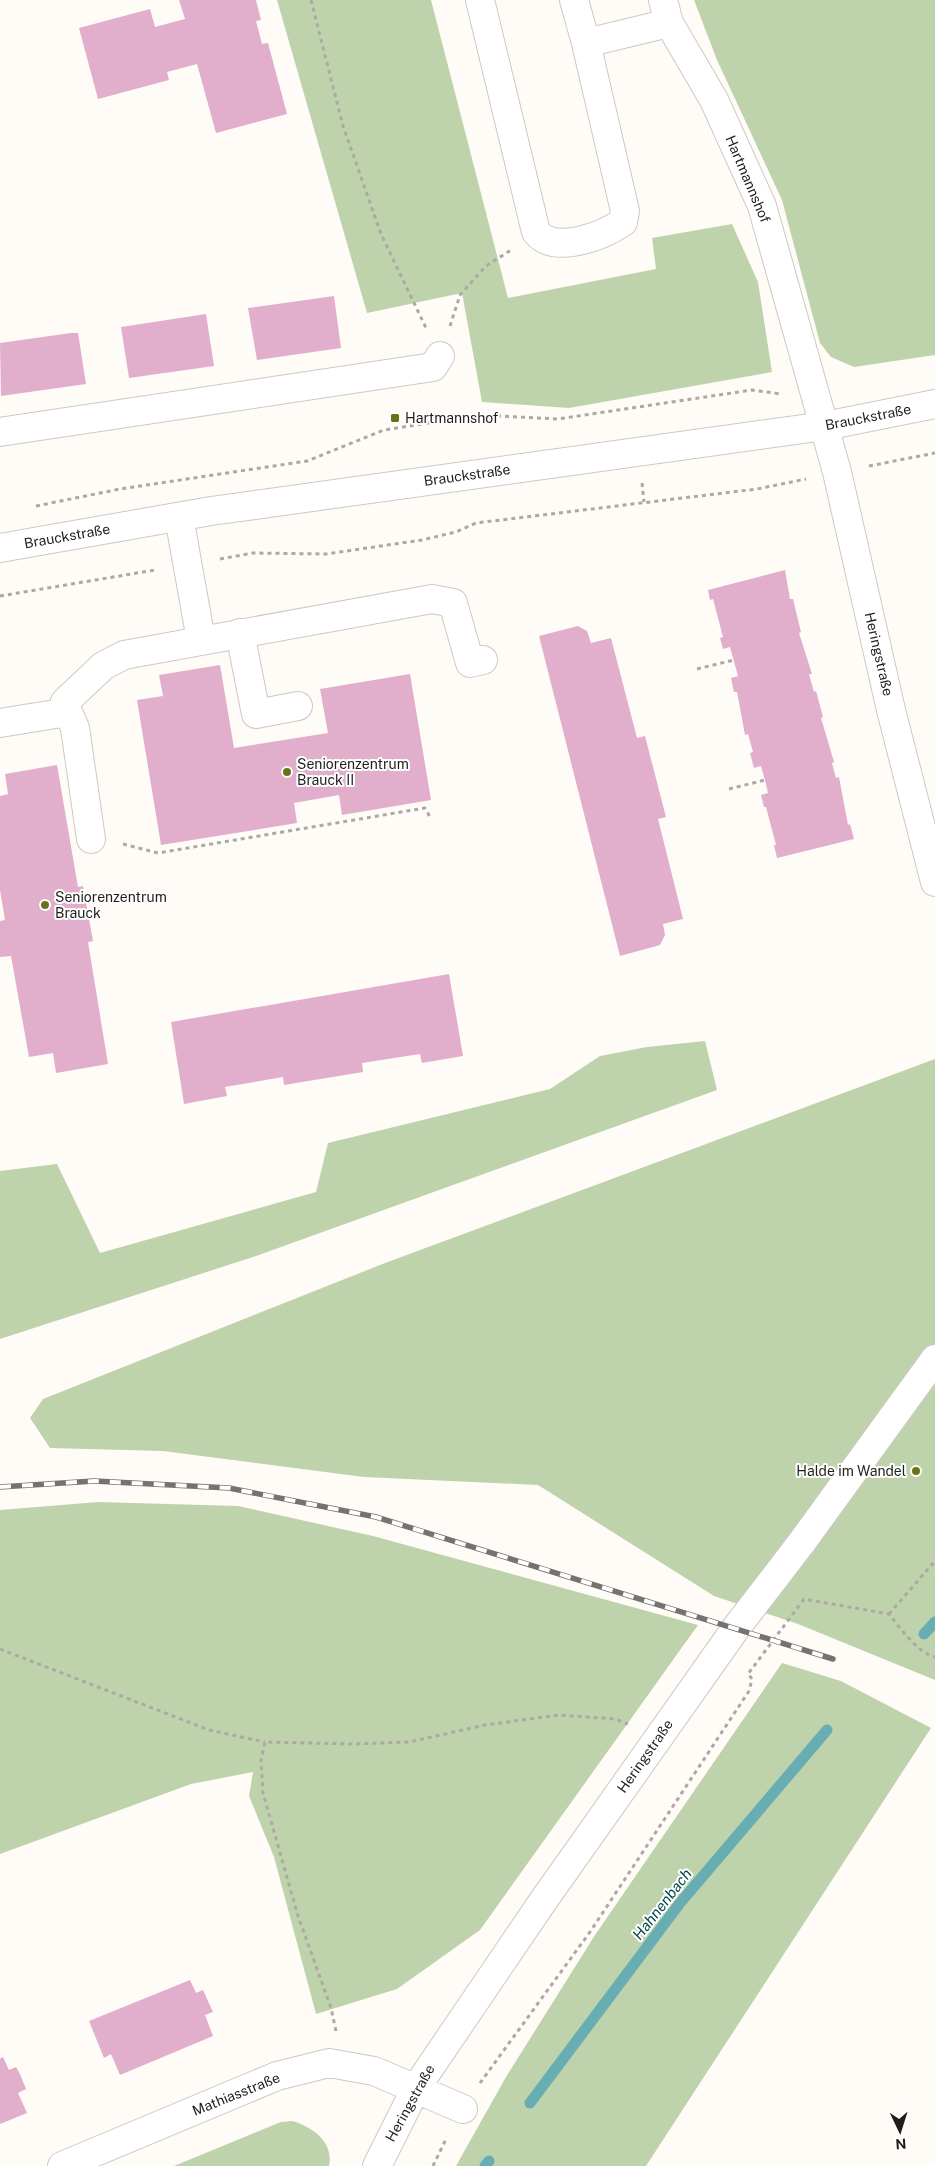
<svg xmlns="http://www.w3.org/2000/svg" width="935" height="2166" font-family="'Public Sans',sans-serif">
  <rect width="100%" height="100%" fill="#fffbf6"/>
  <path fill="#bed3ac" d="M277,0H431L508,298L656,269L652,238L732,224L758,282L772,372L569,408L482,402L462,293L367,313Z
    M694,0H935V355L854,367L831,357L820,343L782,200L717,60Z
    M705,1041L717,1090L256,1256L0,1339V1171L57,1164L100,1253L316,1192L328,1143L550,1089L600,1056L647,1047Z
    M935,1059V1680L798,1624L714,1596L538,1485L364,1477L163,1451L50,1448L30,1418L43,1399L385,1263Z
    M98,1502L238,1506L373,1536L698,1625L480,1930L397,1989L316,2014L274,1857L249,1796L253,1772L191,1784L0,1854V1510Z
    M782,1663L841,1681L931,1728L646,2166H456L506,2077L595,1935Z
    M292,2121C313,2127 334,2142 329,2166H174L281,2122Z"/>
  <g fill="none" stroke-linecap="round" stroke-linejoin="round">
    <path stroke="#68adb2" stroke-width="11" d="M924,1634L935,1622
      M530,2103L680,1903L827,1730
      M485,2166L489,2161"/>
  </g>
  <path fill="#e1aecb" d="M179,0H256L261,20L256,21L262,44L268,43L287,114L216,133L197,64L167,72L169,80L98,99L79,28L150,9L155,27L185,19Z
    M334,296L341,348L257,360L248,308Z
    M206,314L214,366L129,378L121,327Z
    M71,333H78L86,384L1,396L0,343Z
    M785,570L790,599H793L801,632L799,633L812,674H809L814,692L816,691L823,717L821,718L834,762L832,763L836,778L839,777L848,825L850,824L854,839L777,858L774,845H776L766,807H764L761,795L768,793L765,780L761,766L754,768L750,753L753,752L748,734L745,735L737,692H734L731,678L738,676L730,647L723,649L720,638L723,637L713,599L710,600L708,590Z
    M578,626L587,631L591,643L611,638L637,738L645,736L666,817L658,819L683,919L663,924L665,935L660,945L620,956L539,636Z
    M220,665L234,748L328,733L320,689L410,674L431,800L342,815L339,795L294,803L297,823L161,845L137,700L163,696L159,675Z
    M57,765L78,887L83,886L93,941L88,942L108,1064L56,1073L53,1053L29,1057L11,956L0,957V921L5,920L0,890V796L8,794L5,774Z
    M449,974L463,1056L422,1063L420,1054L362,1063L363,1072L284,1085L283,1077L225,1087L227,1096L184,1104L171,1022Z
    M190,1980L196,1993L203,1990L213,2012L205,2015L213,2036L120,2075L111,2054L104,2058L89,2021Z
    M3,2057L9,2070L16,2067L20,2074L26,2089L18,2093L27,2113L0,2124V2059Z"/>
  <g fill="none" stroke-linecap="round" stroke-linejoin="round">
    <defs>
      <path id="minor" d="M480,0L536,232C555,255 603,236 623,222L625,211L586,43
        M574,0L586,43L669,23
        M663,0L669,23L714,100L762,206L837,472L891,710L935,882
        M0,432L433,367L440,356
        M179,517L201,640
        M240,633L256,714L298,706
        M68,712L75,728L91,839
        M0,723L68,712L65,702L103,666L124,655L432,599L453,603L470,663L483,660
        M62,2166L277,2076L329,2063L374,2071L463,2109
        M377,2166L416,2088L541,1904L736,1628L802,1542L935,1359"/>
      <path id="major" d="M0,548L211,511L825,426L935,404"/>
    </defs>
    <use href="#minor" stroke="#cdc9c3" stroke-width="30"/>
    <use href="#major" stroke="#cdc9c3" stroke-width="30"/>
    <path stroke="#aca9a5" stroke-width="3" stroke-dasharray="4 4" stroke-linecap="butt" d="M311,0L343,126L381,234L426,328
      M450,326L460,295L486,266L511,250
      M869,466L935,453
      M642,483L644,502
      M36,506L120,489L307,461L384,430L479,415L558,419L752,390L781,394
      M220,559L253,553L326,554L422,540L456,532L476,523L757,489L806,479
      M0,596L155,570
      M697,669L734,660
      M729,789L765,780
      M123,844L158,853L425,808L430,817
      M889,1614L935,1561
      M0,1649L209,1730L265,1742
      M336,2031L331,2008L298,1916L263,1793L261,1760L265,1742L353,1744L409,1742L485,1725L559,1715L615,1719L628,1724
      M480,2083L590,1932L749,1691L752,1679L748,1674L804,1599L889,1614C899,1627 919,1654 935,1657
      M433,2166L447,2137"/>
    <use href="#minor" stroke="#fff" stroke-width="28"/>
    <use href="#major" stroke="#fff" stroke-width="28"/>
    <defs>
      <path id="rail" d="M0,1487L94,1481L229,1488L376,1517L833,1659"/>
    </defs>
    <use href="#rail" stroke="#757370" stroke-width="5.5"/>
    <use href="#rail" stroke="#fff" stroke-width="4" stroke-dasharray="11" stroke-linecap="butt"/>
  </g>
  <g fill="#6a7119" stroke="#fff" stroke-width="2">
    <rect x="390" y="413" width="10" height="10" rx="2.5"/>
    <circle cx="287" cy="772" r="5"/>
    <circle cx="45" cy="905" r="5"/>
    <circle cx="916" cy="1471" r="5"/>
  </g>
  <g text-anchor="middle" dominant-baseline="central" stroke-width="4" stroke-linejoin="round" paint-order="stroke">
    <g font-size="14" fill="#1f1e1c" stroke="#fff">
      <text transform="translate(748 179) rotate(67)">Hartmannshof</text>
      <text transform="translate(868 417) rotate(-11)">Brauckstraße</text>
      <text transform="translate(467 475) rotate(-8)">Brauckstraße</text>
      <text transform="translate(67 536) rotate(-10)">Brauckstraße</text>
      <text transform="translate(879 654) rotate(77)">Heringstraße</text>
      <text transform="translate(645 1756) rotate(-55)">Heringstraße</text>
      <text transform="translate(236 2094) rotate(-22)">Mathiasstraße</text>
      <text transform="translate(410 2103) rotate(-61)">Heringstraße</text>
    </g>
    <g font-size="14" fill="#1f1e1c" stroke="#fff" text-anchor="start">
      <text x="405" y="418">Hartmannshof</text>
      <text x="297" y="764">Seniorenzentrum<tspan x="297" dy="16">Brauck II</tspan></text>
      <text x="55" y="897">Seniorenzentrum<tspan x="55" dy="16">Brauck</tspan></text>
      <text x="906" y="1471" text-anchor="end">Halde im Wandel</text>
    </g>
    <g font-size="15" font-style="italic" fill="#03464a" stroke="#fff">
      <text transform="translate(662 1904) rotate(-52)">Hahnenbach</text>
    </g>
  </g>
  <g transform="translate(900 2131) rotate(176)" stroke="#ffffff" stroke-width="4" paint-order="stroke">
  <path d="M0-4L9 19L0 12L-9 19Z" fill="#1f1e1c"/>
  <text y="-8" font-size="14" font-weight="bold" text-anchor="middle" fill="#1f1e1c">N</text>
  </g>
</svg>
